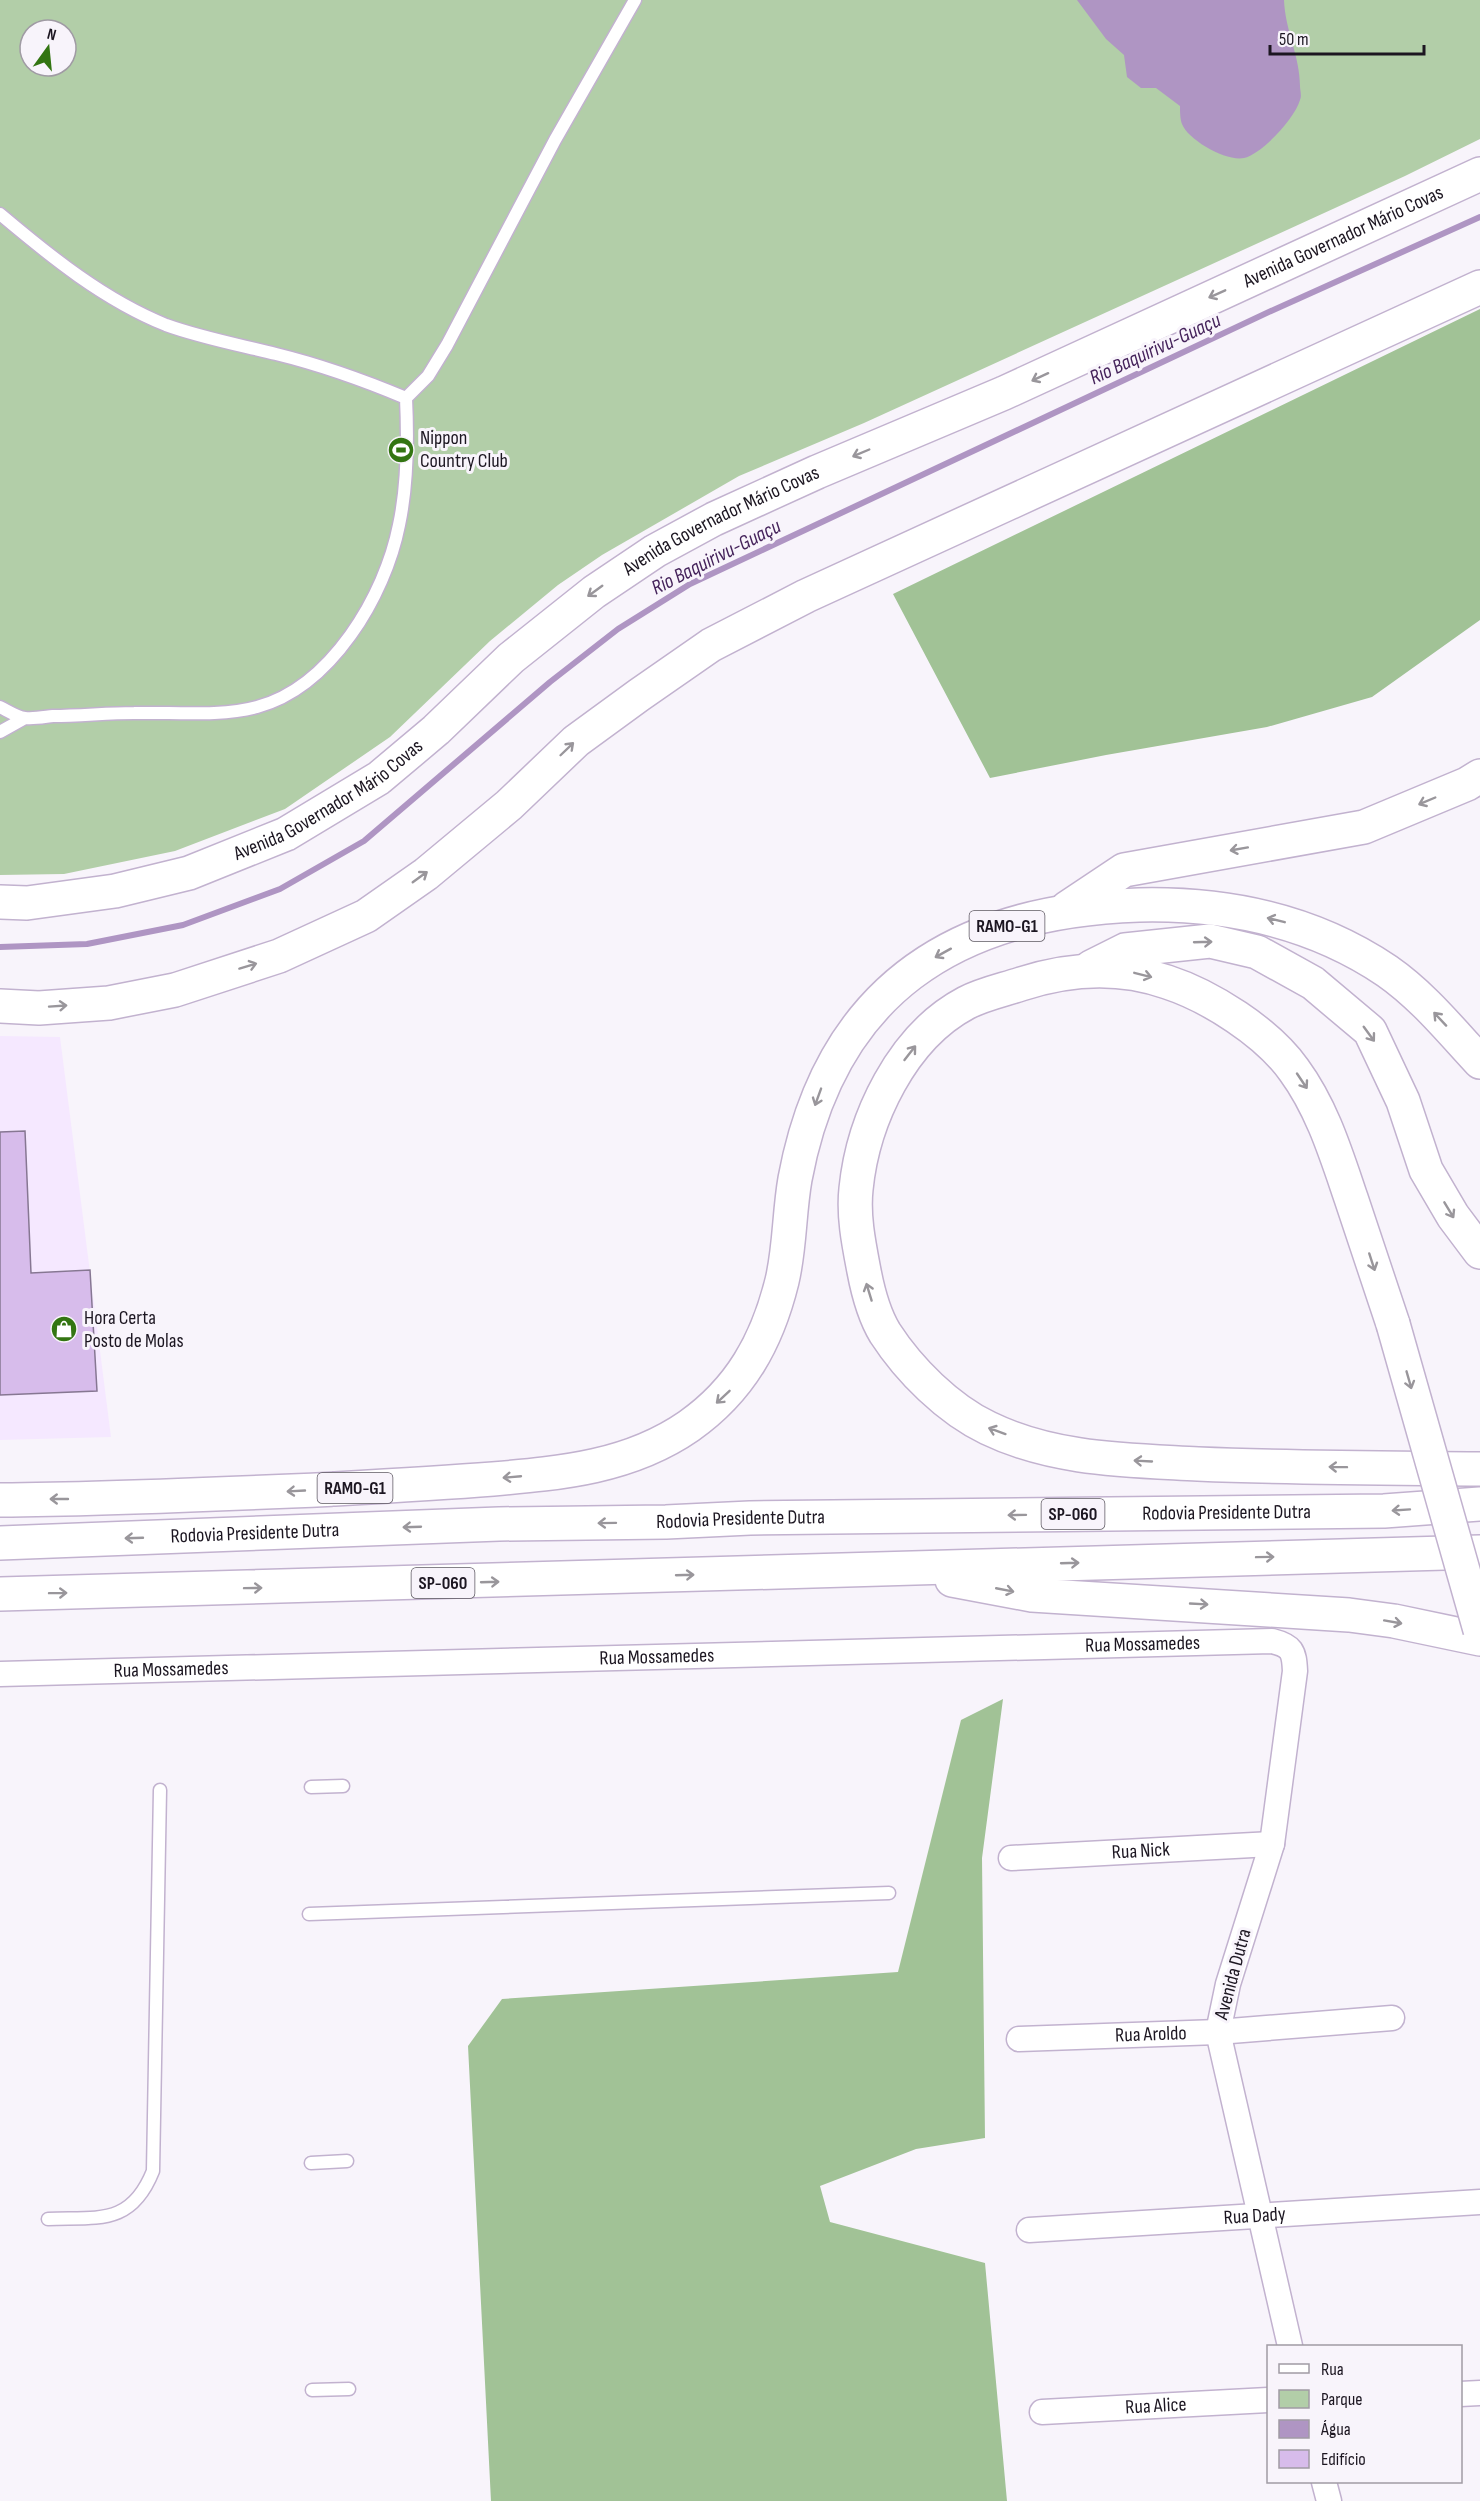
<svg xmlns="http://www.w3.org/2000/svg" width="1480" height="2501" font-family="'Sofia Sans Condensed',sans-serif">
  <rect width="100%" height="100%" fill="#f8f4fb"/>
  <path fill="#f5e8ff" d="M0,1036L60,1037L111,1437L0,1440Z"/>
  <path fill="#b2cea8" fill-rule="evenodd" d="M0,0H1480V139L1405,176L864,423L739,476L602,555L558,585L490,641L390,737L285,809L175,851L64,874L0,875ZM30,30H66V66H30Z"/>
  <path fill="#a1c296" d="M1480,309V620L1372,697L1267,727L1106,755L990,778L893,594Z
    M1003,1699L982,1858L985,2138L916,2149L820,2186L830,2222L985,2263L1007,2501H491L468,2046L502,1999L898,1972L961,1720Z"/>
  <path fill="#af95c3" d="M1077,0H1284C1285,30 1300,56 1300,86C1300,90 1302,96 1300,100C1295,118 1262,154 1244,158C1227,162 1188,140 1182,124C1180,119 1180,111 1180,106L1156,88H1141L1127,77L1124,55L1106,39Z"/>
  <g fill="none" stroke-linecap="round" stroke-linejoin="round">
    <path stroke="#af95c3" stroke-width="6" d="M0,947L87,944L183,925L280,889L364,841L550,682L618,629L690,584L1271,311L1480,217"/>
  </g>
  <path fill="#d7bceb" stroke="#867792" stroke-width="1.5" d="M25,1131L31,1273L90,1270L97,1391L0,1395V1132Z"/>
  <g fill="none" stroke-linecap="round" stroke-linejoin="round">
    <defs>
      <path id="lane" d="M0,214C51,257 104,300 166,325C202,338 240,345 276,354C321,365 363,380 406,398
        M0,707C8,711 17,717 25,718C34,719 44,717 53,716C80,716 107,713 134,713C172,712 221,717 257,707C331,687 385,596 399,525C408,483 408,440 406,398L428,376L447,345L555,140L635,0
        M0,732L25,718
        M311,1787L343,1786
        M309,1914L889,1893
        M311,2163L347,2161
        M48,2219C98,2217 131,2226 153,2171L160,1790
        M312,2390L349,2389"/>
      <g id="street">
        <path id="s1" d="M0,1674L1272,1641C1292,1646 1294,1651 1295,1671L1272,1844L1228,1984L1218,2032L1290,2346"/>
        <path id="s2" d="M1011,1858L1272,1844"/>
        <path id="s3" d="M1019,2039L1218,2032L1392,2018"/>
        <path id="s4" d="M1029,2230L1480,2202"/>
        <path d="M1460,2394L1480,2393"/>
        <path id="s5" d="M1042,2412L1268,2400"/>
        <path d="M1324,2482L1329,2501"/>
      </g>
      <g id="primary">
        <path id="s6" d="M0,902L27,903L115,891L189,873L286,834L379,778L436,730L511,658L594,592L655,551L714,519L817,472L1004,393L1480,174"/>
        <path d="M0,1006L39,1008L109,1003L175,990L279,956L366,916L426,874L509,805L576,741L639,695L711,645L806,596L1480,287"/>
      </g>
      <g id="highway">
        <path d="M1067,908L1124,870L1364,827L1467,784L1480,776"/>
        <path d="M1091,967L1125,950L1210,941L1257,952L1313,983L1370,1031L1403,1101L1426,1170L1453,1216L1480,1252"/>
        <path d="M1393,1324C1379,1282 1365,1240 1351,1198C1336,1154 1322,1108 1294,1070C1267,1032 1210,996 1167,982C1118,965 1070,968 1021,984C1003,990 983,994 966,1003C902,1037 863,1119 856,1189C853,1216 859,1245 864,1271C868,1292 874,1315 885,1333C909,1370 948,1409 988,1428C1054,1460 1127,1460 1198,1464C1292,1468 1386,1468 1480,1469"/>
        <path d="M0,1500C112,1499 223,1494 335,1489C388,1486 441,1483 493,1479C562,1473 630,1467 689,1426C740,1390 767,1342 782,1281C790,1248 789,1213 795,1179C830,991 954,911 1139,905C1227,903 1313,921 1387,971C1423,996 1451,1031 1480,1062"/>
        <path id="s7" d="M0,1543L499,1524L666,1522L750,1518L1384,1511L1480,1504"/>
        <path d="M952,1580L1032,1595L1349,1615L1394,1621L1480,1639"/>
        <path d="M0,1594L1480,1552"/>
      </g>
    </defs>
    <use href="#lane" stroke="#c2b2cf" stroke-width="15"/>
    <use href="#street" stroke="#c2b2cf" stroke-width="27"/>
    <use href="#primary" stroke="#c2b2cf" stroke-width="36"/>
    <use href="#highway" stroke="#c2b2cf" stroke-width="36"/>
    <use href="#lane" stroke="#fff" stroke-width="12"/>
    <use href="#street" stroke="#fff" stroke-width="24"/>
    <use href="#primary" stroke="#fff" stroke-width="33"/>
    <use href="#highway" stroke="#fff" stroke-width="33"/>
    <defs>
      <path id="highway-bridge" d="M1393,1324L1480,1630"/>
    </defs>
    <use href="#highway-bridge" stroke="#c2b2cf" stroke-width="36" stroke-linecap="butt"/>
    <use href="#highway-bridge" stroke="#fff" stroke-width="33"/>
  </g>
  <defs><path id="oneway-shaft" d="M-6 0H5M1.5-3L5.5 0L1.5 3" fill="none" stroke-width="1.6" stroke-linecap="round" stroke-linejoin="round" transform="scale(1.5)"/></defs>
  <g stroke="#99969b">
    <use href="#oneway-shaft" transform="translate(1217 294) rotate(156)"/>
    <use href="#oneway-shaft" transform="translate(1040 377) rotate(155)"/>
    <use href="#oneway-shaft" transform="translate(861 453) rotate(157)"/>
    <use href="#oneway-shaft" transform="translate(595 591) rotate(144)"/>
    <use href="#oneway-shaft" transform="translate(567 749) rotate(-44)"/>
    <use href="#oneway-shaft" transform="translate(1427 801) rotate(157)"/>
    <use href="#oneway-shaft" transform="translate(1239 849) rotate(170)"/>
    <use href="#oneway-shaft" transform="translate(420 877) rotate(-36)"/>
    <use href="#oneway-shaft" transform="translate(1276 920) rotate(-166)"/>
    <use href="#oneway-shaft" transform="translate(1203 942) rotate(-2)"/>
    <use href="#oneway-shaft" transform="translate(943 953) rotate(151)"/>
    <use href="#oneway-shaft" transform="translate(248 966) rotate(-17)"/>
    <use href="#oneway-shaft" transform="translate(1143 975) rotate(14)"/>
    <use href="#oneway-shaft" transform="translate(58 1006) rotate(-4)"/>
    <use href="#oneway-shaft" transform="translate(1440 1019) rotate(-133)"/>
    <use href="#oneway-shaft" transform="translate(1369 1034) rotate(54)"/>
    <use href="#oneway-shaft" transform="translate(910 1053) rotate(-52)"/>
    <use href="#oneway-shaft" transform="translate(1302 1081) rotate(56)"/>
    <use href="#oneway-shaft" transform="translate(818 1097) rotate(110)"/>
    <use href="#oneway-shaft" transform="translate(1449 1210) rotate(59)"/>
    <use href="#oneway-shaft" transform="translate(1372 1262) rotate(72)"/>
    <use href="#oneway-shaft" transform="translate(869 1292) rotate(-107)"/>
    <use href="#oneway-shaft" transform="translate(1409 1380) rotate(74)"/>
    <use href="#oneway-shaft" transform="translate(723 1397) rotate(137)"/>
    <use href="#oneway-shaft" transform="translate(997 1431) rotate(-160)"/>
    <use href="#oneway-shaft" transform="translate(1143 1461) rotate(-177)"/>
    <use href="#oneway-shaft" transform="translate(1338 1467) rotate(-179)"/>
    <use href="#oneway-shaft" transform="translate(512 1477) rotate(175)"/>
    <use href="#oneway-shaft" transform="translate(296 1491) rotate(177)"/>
    <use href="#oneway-shaft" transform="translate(59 1499) rotate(180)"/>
    <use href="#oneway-shaft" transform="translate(1401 1510) rotate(176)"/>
    <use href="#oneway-shaft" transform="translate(1017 1515) rotate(179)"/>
    <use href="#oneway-shaft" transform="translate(607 1523) rotate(179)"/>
    <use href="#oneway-shaft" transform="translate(412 1527) rotate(178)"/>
    <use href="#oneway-shaft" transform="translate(134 1538) rotate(178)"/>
    <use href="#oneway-shaft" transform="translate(1265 1557) rotate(-1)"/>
    <use href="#oneway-shaft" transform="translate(1070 1563) rotate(-2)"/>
    <use href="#oneway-shaft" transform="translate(685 1575) rotate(-2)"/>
    <use href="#oneway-shaft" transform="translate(490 1582) rotate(-2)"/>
    <use href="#oneway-shaft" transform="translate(253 1588) rotate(-1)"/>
    <use href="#oneway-shaft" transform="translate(1005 1590) rotate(11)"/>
    <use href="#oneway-shaft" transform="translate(58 1593) rotate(-1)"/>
    <use href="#oneway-shaft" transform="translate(1199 1604) rotate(3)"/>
    <use href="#oneway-shaft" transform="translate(1393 1622) rotate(10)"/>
  </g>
  <defs>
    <symbol id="stadium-disc" viewBox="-11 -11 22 22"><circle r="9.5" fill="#337512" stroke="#f8f4fb"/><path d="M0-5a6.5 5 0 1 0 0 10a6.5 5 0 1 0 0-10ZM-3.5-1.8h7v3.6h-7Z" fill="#fff"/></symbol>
    <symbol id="shop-disc" viewBox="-11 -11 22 22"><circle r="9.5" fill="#337512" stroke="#f8f4fb"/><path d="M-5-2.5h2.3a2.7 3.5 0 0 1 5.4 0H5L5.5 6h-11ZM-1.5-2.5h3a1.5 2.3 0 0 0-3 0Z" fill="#fff"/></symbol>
  </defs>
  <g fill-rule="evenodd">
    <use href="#stadium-disc" x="386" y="435" width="30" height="30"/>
    <use href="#shop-disc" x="49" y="1314" width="30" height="30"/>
  </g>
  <g text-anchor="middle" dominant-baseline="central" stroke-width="6" stroke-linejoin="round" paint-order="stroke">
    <g fill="#f8f4fb" stroke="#5e5962" stroke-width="1.5">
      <rect x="969.5" y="911" width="75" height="30" rx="4.5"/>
      <rect x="317.5" y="1473" width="75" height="30" rx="4.5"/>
      <rect x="1041.5" y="1499" width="63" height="30" rx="4.5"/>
      <rect x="411.5" y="1568" width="63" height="30" rx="4.5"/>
    </g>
    <g font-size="18" font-weight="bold" fill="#1c1621">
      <text x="1007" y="926">RAMO-G1</text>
      <text x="355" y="1488">RAMO-G1</text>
      <text x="1073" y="1514">SP-060</text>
      <text x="443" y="1583">SP-060</text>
    </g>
    <g font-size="20" fill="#1c1621" stroke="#f8f4fb">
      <text stroke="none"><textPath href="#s6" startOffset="1520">Avenida Governador Mário Covas</textPath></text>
      <text stroke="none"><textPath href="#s6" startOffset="836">Avenida Governador Mário Covas</textPath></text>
      <text stroke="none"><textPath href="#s6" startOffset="350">Avenida Governador Mário Covas</textPath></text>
      <text stroke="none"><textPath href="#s7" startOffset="1227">Rodovia Presidente Dutra</textPath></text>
      <text stroke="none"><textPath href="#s7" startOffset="741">Rodovia Presidente Dutra</textPath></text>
      <text stroke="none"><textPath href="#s7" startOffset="255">Rodovia Presidente Dutra</textPath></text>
      <text stroke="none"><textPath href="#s1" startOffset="1143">Rua Mossamedes</textPath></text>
      <text stroke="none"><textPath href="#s1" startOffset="657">Rua Mossamedes</textPath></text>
      <text stroke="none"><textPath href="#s1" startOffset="171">Rua Mossamedes</textPath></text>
      <text stroke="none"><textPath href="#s2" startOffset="130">Rua Nick</textPath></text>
      <text transform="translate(1233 1974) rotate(-75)">Avenida Dutra</text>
      <text stroke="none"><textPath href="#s3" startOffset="132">Rua Aroldo</textPath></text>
      <text stroke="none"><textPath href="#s4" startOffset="226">Rua Dady</textPath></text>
      <text stroke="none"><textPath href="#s5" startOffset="114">Rua Alice</textPath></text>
    </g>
    <g font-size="20" fill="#1c1621" stroke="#f8f4fb" text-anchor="start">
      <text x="420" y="438">Nippon<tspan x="420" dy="23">Country Club</tspan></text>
      <text x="84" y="1318">Hora Certa<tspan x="84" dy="23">Posto de Molas</tspan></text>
    </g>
    <g font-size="21" font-style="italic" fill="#45235b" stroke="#f8f4fb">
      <text transform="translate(1155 349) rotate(-25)">Rio Baquirivu-Guaçu</text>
      <text transform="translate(716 557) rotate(-27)">Rio Baquirivu-Guaçu</text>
    </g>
  </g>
  <rect x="1267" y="2345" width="195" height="138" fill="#f8f4fb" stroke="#a09ba4" stroke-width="1.5"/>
  <rect x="1279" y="2364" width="30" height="9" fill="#ffffff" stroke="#a09ba4" stroke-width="1.5"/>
  <text x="1321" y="2375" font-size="18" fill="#1c1621">Rua</text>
  <rect x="1279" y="2390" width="30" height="18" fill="#b2cea8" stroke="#a09ba4" stroke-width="1.5"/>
  <text x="1321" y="2405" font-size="18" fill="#1c1621">Parque</text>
  <rect x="1279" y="2420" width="30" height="18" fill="#af95c3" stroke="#a09ba4" stroke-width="1.5"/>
  <text x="1321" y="2435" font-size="18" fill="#1c1621">Água</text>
  <rect x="1279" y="2450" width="30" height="18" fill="#d7bceb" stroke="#a09ba4" stroke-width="1.5"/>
  <text x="1321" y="2465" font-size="18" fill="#1c1621">Edifício</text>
  <g transform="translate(48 48) rotate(15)"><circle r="28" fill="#f8f4fb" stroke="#a09ba4" stroke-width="1.5"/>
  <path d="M0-4.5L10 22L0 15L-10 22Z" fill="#337512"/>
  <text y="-9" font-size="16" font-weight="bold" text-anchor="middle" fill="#1c1621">N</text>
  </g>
  <path d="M1270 45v9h154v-9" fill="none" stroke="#1c1621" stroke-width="3"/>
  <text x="1279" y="45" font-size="18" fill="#1c1621" stroke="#f8f4fb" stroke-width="4.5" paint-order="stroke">50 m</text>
</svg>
